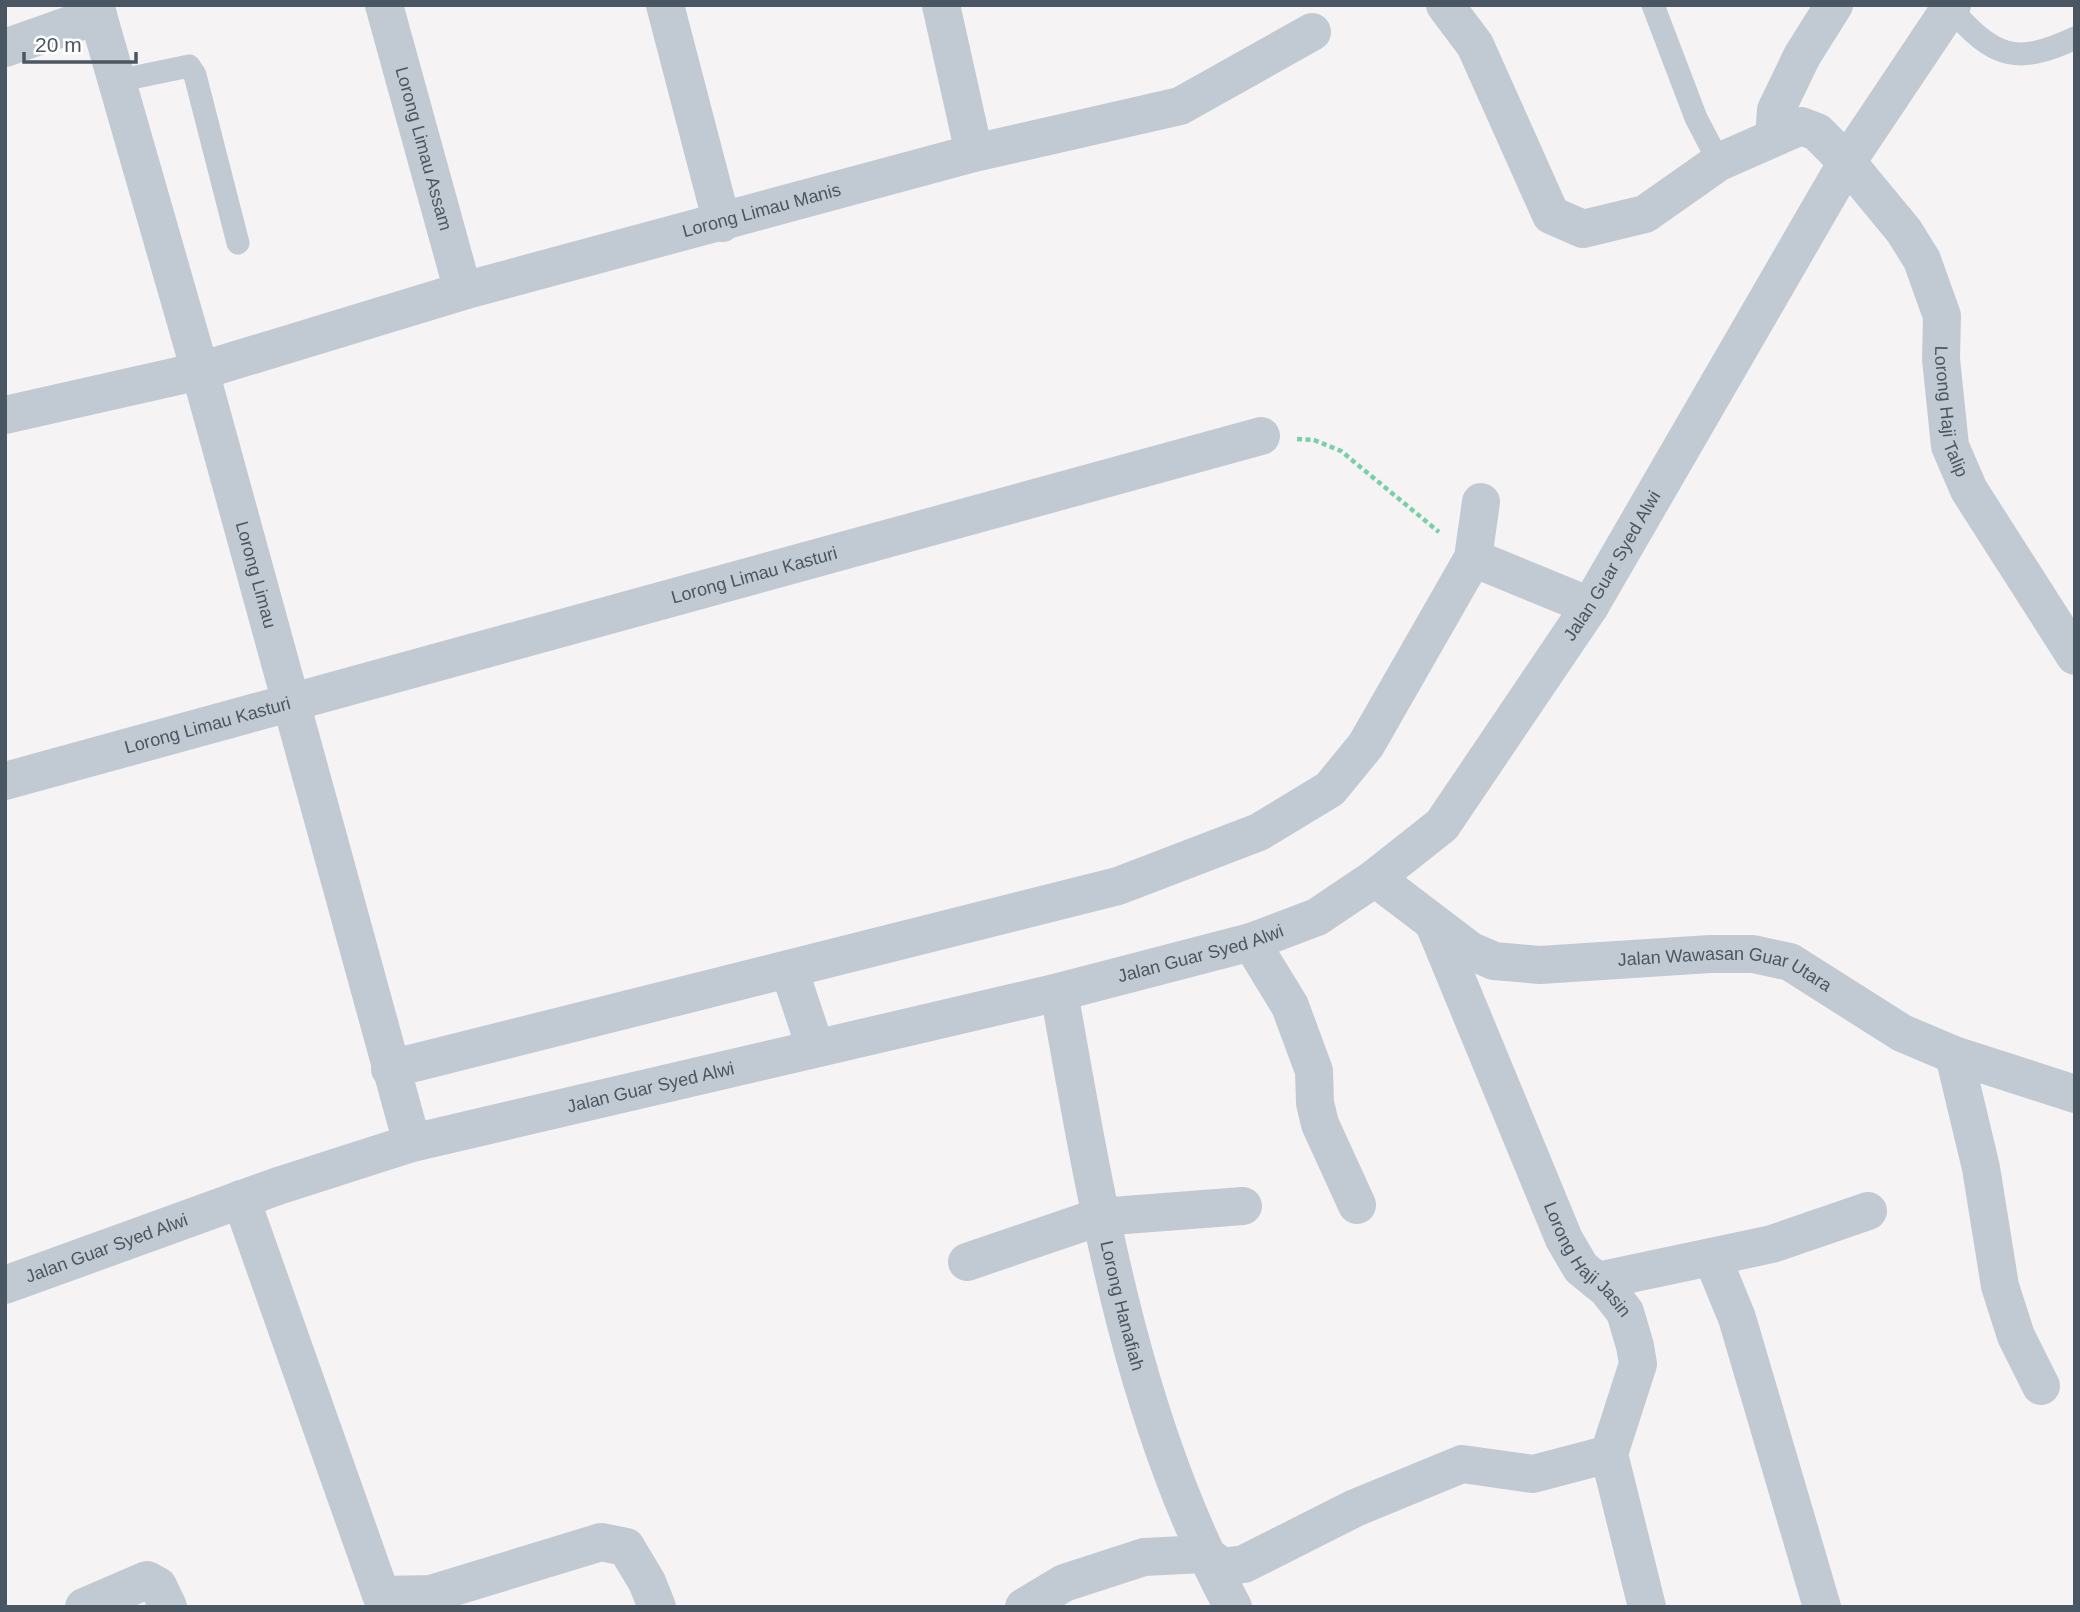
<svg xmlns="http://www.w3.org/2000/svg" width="2080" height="1612" font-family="Arial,sans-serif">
  <rect width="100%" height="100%" fill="#f5f3f3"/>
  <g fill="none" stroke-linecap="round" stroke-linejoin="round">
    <path stroke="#7ad0a6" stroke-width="4.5" stroke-dasharray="5 3.5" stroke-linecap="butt" d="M1297,439L1314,440L1341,451L1439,532"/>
    <path stroke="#c1cad2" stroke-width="23" d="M1653,5L1696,118L1719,162
      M1950,8C1993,56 2014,67 2075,38
      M117,81L189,66L195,75L238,243"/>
    <g stroke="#c1cad2" stroke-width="38">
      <path id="s1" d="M95,5L200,371L412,1143"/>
      <path id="s2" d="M384,5L463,291"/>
      <path d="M665,5L722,223"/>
      <path d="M941,5L974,153"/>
      <path id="s3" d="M1445,5L1475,45L1551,215L1583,229L1645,214L1719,162L1801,126L1817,132L1847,162L1904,231L1922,260L1942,316L1941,359L1950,446L1969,490L2075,656"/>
      <path d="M5,48L98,15"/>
      <path d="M1774,137L1776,110L1802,56L1834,5"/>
      <path id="s4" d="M5,415L200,371L463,291L974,153L1180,106L1312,32"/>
      <path d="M1473,558L1590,606"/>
      <path id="s5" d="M5,781L1261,436"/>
      <path id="s6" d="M1375,878L1471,951L1494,961L1540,965L1710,954H1753L1790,962L1902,1033L1954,1055L2075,1094"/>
      <path id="s7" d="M1434,924L1564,1239L1581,1268L1607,1289L1625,1312L1635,1346L1638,1364L1609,1454L1647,1607"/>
      <path d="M1251,942L1290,1006L1314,1071L1315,1103L1320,1124L1357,1205"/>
      <path d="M789,969L815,1047"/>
      <path id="s8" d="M1059,992C1096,1199 1131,1420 1233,1607"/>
      <path d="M1954,1055L1981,1168L2000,1286L2016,1336L2041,1386"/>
      <path d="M390,1069L1118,886L1259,832L1330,789L1366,745L1473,558L1481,502"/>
      <path d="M241,1199L381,1595L431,1594L601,1542L626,1547L647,1582L657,1607"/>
      <path d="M1712,1257L1737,1318L1822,1607"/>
      <path d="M967,1262L1099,1217L1243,1206"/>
      <path d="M1597,1281L1772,1244L1868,1211"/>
      <path d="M84,1607L147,1580L158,1586L168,1607"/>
      <path d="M1024,1607L1064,1583L1144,1557L1204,1554L1223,1567L1244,1564L1355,1508L1462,1464L1533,1474L1609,1454"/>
    </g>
    <path stroke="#c1cad2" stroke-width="38" id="s9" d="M5,1285L278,1186L412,1143L1059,992L1251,942L1317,917L1375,878L1442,825L1590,606L1847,162L1952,5"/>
  </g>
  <g text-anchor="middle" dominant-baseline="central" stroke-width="5" stroke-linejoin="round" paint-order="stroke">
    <g font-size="18" fill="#4a5661" stroke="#fff">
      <text stroke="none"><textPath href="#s2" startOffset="149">Lorong Limau Assam</textPath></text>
      <text stroke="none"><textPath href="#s4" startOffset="784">Lorong Limau Manis</textPath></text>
      <text stroke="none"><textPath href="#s3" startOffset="854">Lorong Haji Talip</textPath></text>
      <text stroke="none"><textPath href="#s9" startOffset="1830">Jalan Guar Syed Alwi</textPath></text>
      <text stroke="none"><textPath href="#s1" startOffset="592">Lorong Limau</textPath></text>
      <text stroke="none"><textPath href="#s5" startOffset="777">Lorong Limau Kasturi</textPath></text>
      <text stroke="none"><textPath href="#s5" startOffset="210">Lorong Limau Kasturi</textPath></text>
      <text stroke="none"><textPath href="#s9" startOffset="1242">Jalan Guar Syed Alwi</textPath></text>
      <text stroke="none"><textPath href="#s6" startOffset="380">Jalan Wawasan Guar Utara</textPath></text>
      <text stroke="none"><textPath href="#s9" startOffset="676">Jalan Guar Syed Alwi</textPath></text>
      <text stroke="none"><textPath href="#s9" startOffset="108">Jalan Guar Syed Alwi</textPath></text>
      <text stroke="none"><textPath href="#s7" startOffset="371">Lorong Haji Jasin</textPath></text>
      <text stroke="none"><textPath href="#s8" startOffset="320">Lorong Hanafiah</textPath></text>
    </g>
  </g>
  <rect width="2080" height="1612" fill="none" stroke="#4a5661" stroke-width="14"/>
  <path d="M24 52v10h112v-10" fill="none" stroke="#4a5661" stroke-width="3.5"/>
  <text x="35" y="52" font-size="21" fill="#4a5661" stroke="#ffffff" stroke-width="5" paint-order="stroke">20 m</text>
</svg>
